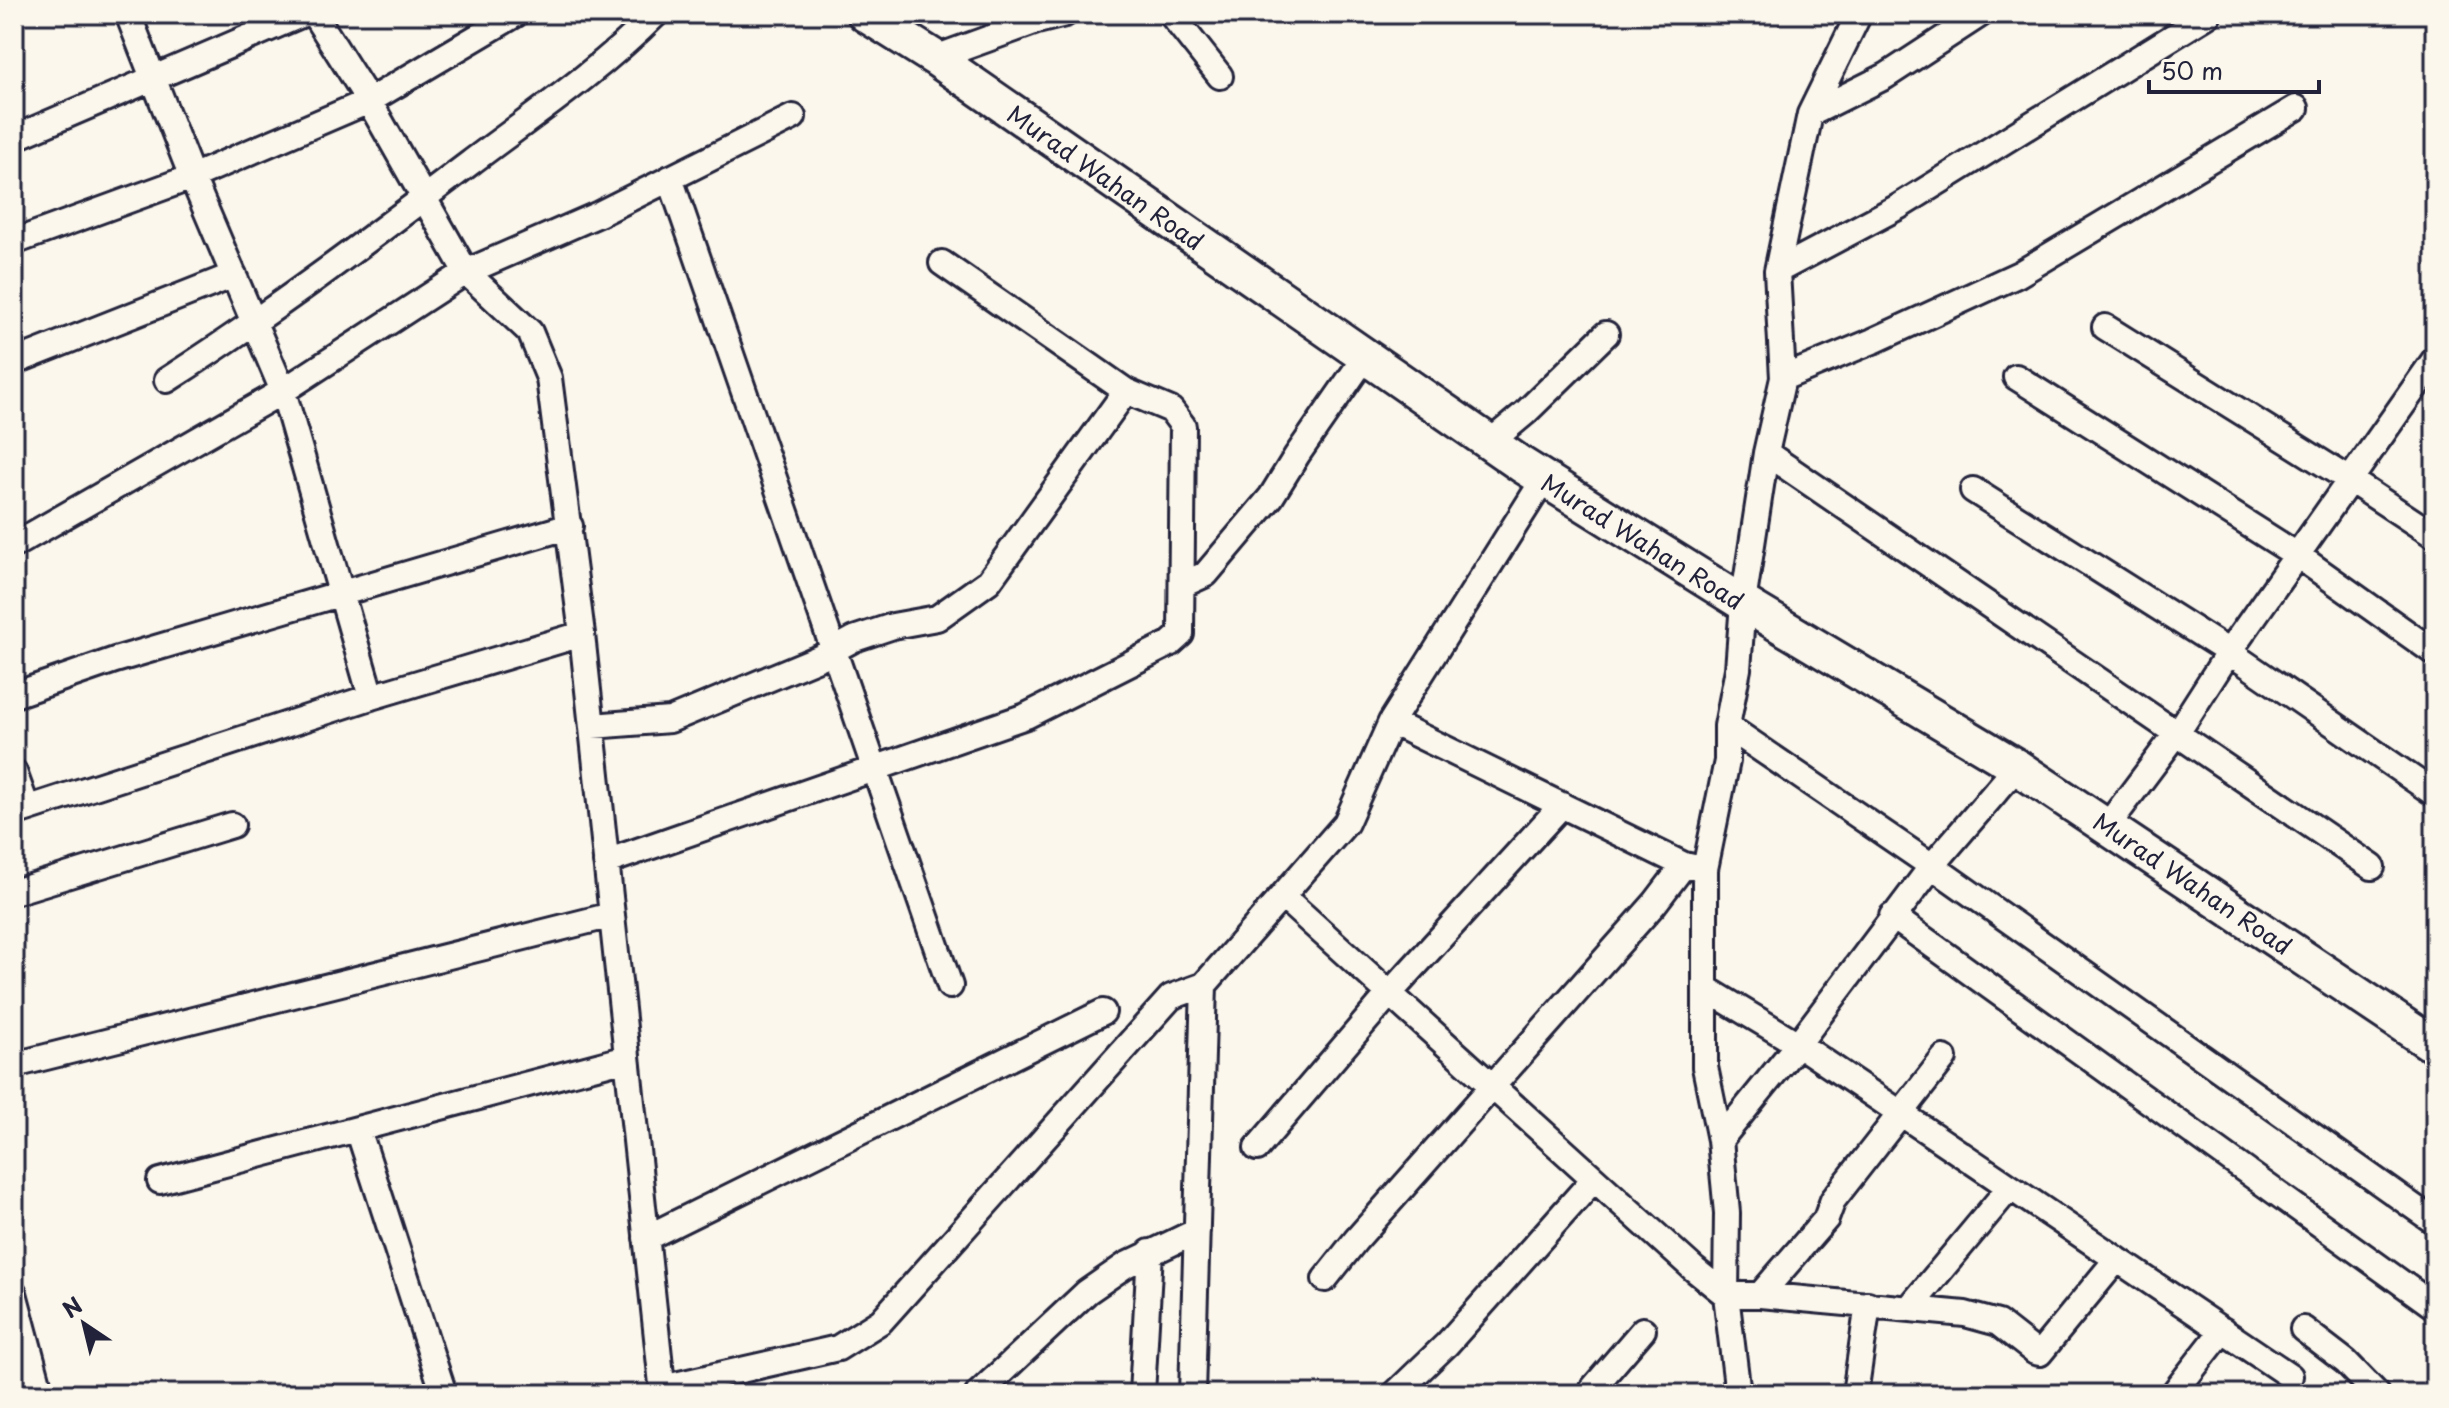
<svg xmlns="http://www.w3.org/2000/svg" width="2449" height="1408" font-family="'Playpen Sans',sans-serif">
  <rect width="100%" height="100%" fill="#fbf7ec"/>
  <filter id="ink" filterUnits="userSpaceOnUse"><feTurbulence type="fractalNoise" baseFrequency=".0125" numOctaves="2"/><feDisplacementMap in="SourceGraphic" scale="16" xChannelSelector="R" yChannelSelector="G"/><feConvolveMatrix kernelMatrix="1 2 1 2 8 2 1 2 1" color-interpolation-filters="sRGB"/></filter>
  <g filter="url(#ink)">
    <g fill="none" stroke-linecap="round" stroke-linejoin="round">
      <defs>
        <path id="street" d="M128,14L192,177L283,391L371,697
          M314,14L369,101L466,272L530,332L549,378L582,634L663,1394
          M1171,14L1220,76
          M935,58L1037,21L1065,14
          M1810,114L1886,76L1981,14
          M14,138L303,14
          M670,178L950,986
          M14,242L192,177L369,101L516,14
          M1777,271L1898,207L2208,15
          M2105,327L2350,480L2435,536
          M14,362L234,275
          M2016,377L2297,555L2435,653
          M1783,378L1873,341L2019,274L2296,108
          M167,380C272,313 371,238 470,163C534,115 600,70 656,14
          M1489,443L1525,413L1606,334
          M1766,453L2372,867
          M1973,490L2229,652L2435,794
          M14,545L283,391L466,272L599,214L793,117
          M1182,585L1206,574L1271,497L1297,455L1365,357
          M14,695L115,660L570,526
          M1391,722L1684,865L1698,868
          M592,726L670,720L821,657L854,639L893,626L937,618L989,581L1126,391
          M1727,726L1932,866L2435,1222
          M14,772L27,808
          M14,813L371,697L582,634
          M2108,825L2177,733L2229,652L2435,359
          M606,862L1026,716L1171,643L1181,634L1183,426L1171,410L1126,391L942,263
          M14,892L232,825
          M1282,896L1695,1270L1726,1295H1760L1965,1314L1998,1323L2035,1352L2040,1353L2117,1259
          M1892,916L2435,1307
          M1705,988L1798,1044L2290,1376
          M14,1065L612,915
          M358,1129L444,1394
          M1720,1140L1798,1044L1932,866L2017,767
          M1257,1148L1389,994L1562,805
          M160,1181L627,1058
          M646,1238L1103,1012
          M1325,1279L1356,1240L1655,903L1684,865
          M14,1293L41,1394
          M1760,1295L1826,1219L1833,1200L1944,1058
          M1910,1307L2010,1187
          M2303,1329L2346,1362L2377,1394
          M662,1388L838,1348L881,1321L1171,997L1204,985L1346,823L1391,722L1544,479
          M978,1394L1087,1292L1126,1265L1197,1231
          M1142,1394L1150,1252
          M1192,1394L1204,985
          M1395,1394L1447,1344L1594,1179
          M1588,1394L1643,1330
          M1738,1394L1726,1295L1727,1213L1720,1140L1705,1067V869L1727,761V726L1738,669L1743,603L1766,453L1783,378L1777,271L1810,114L1859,14
          M1855,1394L1868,1304
          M2173,1394L2223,1330"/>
        <path id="secondary" d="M865,14L935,58L1522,465L1743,603L2017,767L2435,1046"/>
      </defs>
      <use href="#street" stroke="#22223b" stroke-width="30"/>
      <use href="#secondary" stroke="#22223b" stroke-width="40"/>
      <use href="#street" stroke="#fbf7ec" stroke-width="24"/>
      <use href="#secondary" stroke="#fbf7ec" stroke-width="34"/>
    </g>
  </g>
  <g text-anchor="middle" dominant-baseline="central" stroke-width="6" stroke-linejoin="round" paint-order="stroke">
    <g font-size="24" fill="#22223b" stroke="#fbf7ec">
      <text transform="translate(1106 177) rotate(35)">Murad Wahan Road</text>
      <text transform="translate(1643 541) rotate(32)">Murad Wahan Road</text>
      <text transform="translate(2193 883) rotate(34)">Murad Wahan Road</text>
    </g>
  </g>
  <rect width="2449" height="1408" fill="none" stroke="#fbf7ec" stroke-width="48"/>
  <rect x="24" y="24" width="2401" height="1360" fill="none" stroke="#22223b" stroke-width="3" filter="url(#ink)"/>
  <g transform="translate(84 1324) rotate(325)" stroke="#fbf7ec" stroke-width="6" paint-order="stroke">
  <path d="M0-6L14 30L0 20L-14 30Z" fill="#22223b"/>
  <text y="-12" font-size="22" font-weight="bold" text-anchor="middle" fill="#22223b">N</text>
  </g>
  <path d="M2149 80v12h170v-12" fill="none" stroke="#22223b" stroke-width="4"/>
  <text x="2161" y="80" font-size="24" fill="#22223b" stroke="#fbf7ec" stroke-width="6" paint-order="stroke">50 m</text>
</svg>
